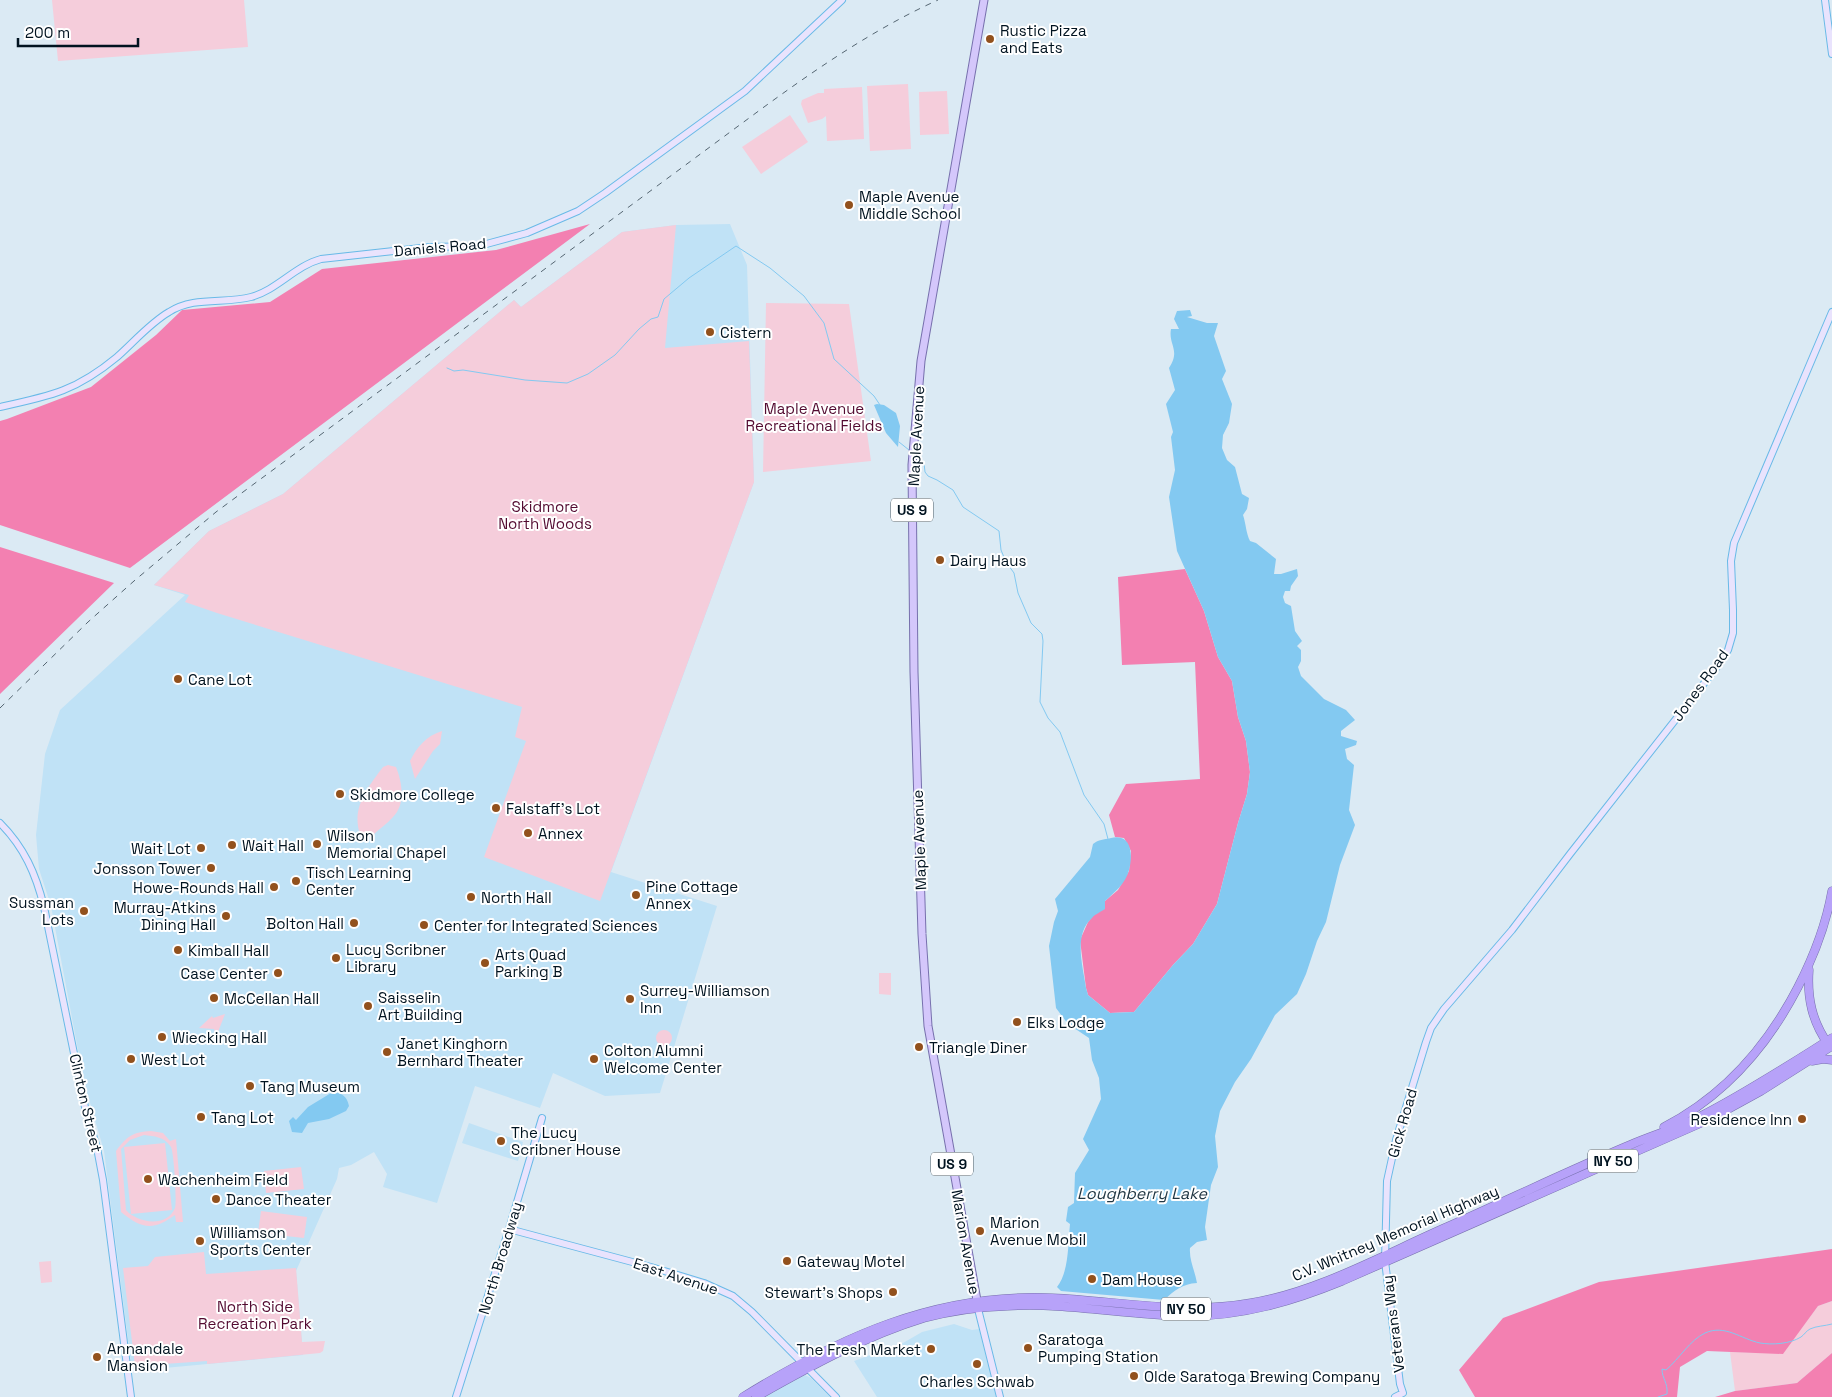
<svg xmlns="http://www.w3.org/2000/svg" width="1832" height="1397" font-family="'Space Grotesk',sans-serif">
  <rect width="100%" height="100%" fill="#dbeaf4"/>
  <path fill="#c0e2f6" d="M730,224L747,265L754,482L611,872L717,906L660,1093L605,1096L553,1073L540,1108L475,1086L437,1203L383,1187L387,1174L374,1152L351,1165L339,1168L337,1179L296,1271L303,1355L132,1371L104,1151L84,1082L51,906L39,869L36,835L45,754L60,710L185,595L154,585L209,531L283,494L514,300L521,307L622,232L676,225Z
    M469,1123L523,1142L518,1161L462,1143Z
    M954,1324L972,1330L979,1329L996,1397H877L854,1361L903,1343L922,1332Z
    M805,1375L811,1378L830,1397H762L800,1376Z"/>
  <path fill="#f5cddb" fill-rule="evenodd" d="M52,0H244L248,47L58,61Z
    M908,84L911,149L870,151L867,86Z
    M862,87L864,139L827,141L826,116L822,119L808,123L801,104L802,100L818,93H824V89Z
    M947,91L949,134L920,135L919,92Z
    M790,115L808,142L761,174L742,147Z
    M676,225L665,348L749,341L754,482L600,901L484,857L526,741L515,737L522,707L217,613L185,602L189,595L154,585L209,531L283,494L514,300L521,307L622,232Z
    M766,303L849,304L871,461L763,472Z
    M442,731L440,744L433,751L415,779L410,761C417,747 426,736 442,731Z
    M388,765L396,767C402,782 406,804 393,817C387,824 379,829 372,836L360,834C351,808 368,787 383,767Z
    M879,973H891V995L879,994Z
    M225,1014L218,1032H215L214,1029L199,1028L212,1016L213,1018Z
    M656 1038a8 8 0 1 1 16 0a8 8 0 1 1-16 0Z
    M151,1131L163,1133L170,1141L176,1139L183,1222H176L175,1215C153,1231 142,1229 121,1212L116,1151C127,1136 133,1132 151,1131ZM144,1135C154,1136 165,1137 171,1147C174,1153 177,1202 175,1208C167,1228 137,1223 126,1210L121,1149L130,1140Z
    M165,1143L172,1210L131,1214L124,1147Z
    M301,1167L304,1189L266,1193L264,1171Z
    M261,1211L307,1217L304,1238L258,1233Z
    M204,1252L206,1274L296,1268L302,1342L325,1341L323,1351L320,1353L207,1364V1361L135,1366L123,1268L148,1266L155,1257Z
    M51,1261L52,1282L41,1283L39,1262Z
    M1832,1301V1353L1797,1383L1735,1391L1730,1352L1783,1353L1818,1306Z"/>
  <path fill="#f380b1" d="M590,224L130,568L0,525V421L7,419L91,387L156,335L182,310L270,302L322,269L496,250Z
    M0,547L114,583L0,694Z
    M1185,569L1204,611L1218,657L1232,681L1238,717L1246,741L1250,772L1247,794L1238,823L1217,904L1193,944L1173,965L1134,1012L1110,1013L1088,995L1086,988L1080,940L1088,922L1105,901L1118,890L1129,871L1131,851L1124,838L1115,837L1109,815L1126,784L1200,779L1195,662L1122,665L1118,577Z
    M1832,1249V1301L1818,1306L1783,1354L1707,1351L1680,1367L1677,1397H1475L1459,1370L1503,1318L1599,1282Z
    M1832,1353V1397H1715L1735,1391L1797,1383Z"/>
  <path fill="#83c9f1" d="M1190,310L1192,316L1187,317L1207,323H1218L1214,336L1226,371L1222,379L1232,404L1229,423L1223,435L1222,448L1227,460L1235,467L1242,494L1249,498L1247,509L1243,515C1246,524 1246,533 1250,541L1256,543L1276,559L1274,574H1281L1297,569L1298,576L1291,586L1290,591H1285L1283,597L1285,603L1291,606L1295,631L1302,641L1297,646L1301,650V661L1298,667L1301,676L1324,699L1346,710L1355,720L1341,731V736L1357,741L1356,745L1345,749L1347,759L1354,765L1349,810L1355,825L1340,865L1326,922L1317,941L1306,974L1297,994L1275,1015L1251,1059L1235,1082L1220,1111L1215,1136L1218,1167L1211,1185L1205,1227L1207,1240L1197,1242L1190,1248C1189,1260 1195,1271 1197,1283C1182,1284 1175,1290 1164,1300L1061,1291L1057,1287C1069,1272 1068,1244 1070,1224L1066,1221L1068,1207L1074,1203L1075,1173L1089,1150L1083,1139L1101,1099L1099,1078L1092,1060L1089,1038L1068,1024L1056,1008L1049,946L1054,922L1058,911L1055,899L1090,857L1093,844C1099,839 1103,840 1111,838C1132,833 1133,855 1129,870C1126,883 1114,893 1105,901V909C1101,912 1095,914 1092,918C1073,935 1083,966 1086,988L1088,995L1110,1013L1134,1012L1173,965L1193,944L1217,904L1238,823L1247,794L1250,772L1246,741L1238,717L1232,681L1218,657L1204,611L1177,551L1169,497L1175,470L1171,437L1173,432L1166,404L1175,390L1169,368C1181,350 1168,345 1171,329H1179L1174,319L1177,311Z
    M877,404L884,405L896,413L900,426L898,447L886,433L874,405Z
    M331,1093C341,1092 347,1096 349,1106L346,1111L329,1119L308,1123L302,1133L292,1132L289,1121L293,1117L296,1120L308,1107Z"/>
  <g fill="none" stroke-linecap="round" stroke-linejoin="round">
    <path stroke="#83c9f1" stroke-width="1" d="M447,368L454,371L463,370L525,380L567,383L588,374L615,355L639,329L651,319L658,317L664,299L689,278L736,246L770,268L804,296L824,323L834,359L874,396L880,405
      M899,442L909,450
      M917,456L924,463L925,472L928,476L937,480L953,490L963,507L999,531L1001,550L1006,562L1014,573L1018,593L1031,623L1042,634L1043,641L1040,702L1048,718L1060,732L1084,795L1104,824L1108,839
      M1658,1397L1667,1394C1668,1382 1662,1379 1662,1369L1666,1370C1679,1359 1690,1340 1705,1333C1725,1324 1741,1339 1760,1343C1772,1345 1790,1344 1801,1337C1804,1335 1806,1331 1810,1329C1816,1326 1825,1326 1832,1324"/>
    <defs>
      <path id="secondary" d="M1825,0L1832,54
        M0,407C51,396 76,391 117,357C134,342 150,323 169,312C194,296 224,304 251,297C277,290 295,266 321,259L430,247L479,246L527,233L578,211L605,193L745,91L842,0
        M0,823C24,847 36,874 44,907L86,1112L97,1148L103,1180L131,1397
        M509,1229L651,1267L704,1283L733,1296L752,1312L836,1397
        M978,1309L1000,1397
        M456,1397L509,1229L542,1118
        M1395,1397L1403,1393L1400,1384L1385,1261L1387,1181L1396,1140L1426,1042L1431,1028L1444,1009L1512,930L1570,854L1720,663L1728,650L1733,633V610L1731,561L1734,543L1832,312"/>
      <path id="primary" d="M978,1306L928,1026L922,934L914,672L912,465L921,361L984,0"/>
      <path id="highway" d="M1809,970C1807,998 1812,1021 1828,1044
        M1812,1061L1823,1059L1832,1060
        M1664,1127C1724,1096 1767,1047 1798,987C1814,956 1826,925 1832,891
        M743,1397C840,1337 936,1293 1052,1298C1118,1301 1184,1315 1251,1303C1318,1292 1385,1254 1447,1227C1508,1200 1568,1171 1630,1145C1653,1135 1678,1128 1701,1116C1746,1093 1789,1065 1832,1038
        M756,1397C809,1367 865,1336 924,1318C950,1311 979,1307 1007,1306C1068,1302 1127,1316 1188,1316C1243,1316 1293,1301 1342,1281L1710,1119L1761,1091L1832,1046"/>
    </defs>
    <use href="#secondary" stroke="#69bae7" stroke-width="8"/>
    <use href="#primary" stroke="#7770ad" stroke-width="9"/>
    <use href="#highway" stroke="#7770ad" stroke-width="9"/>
    <use href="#secondary" stroke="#e9e3fd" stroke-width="6"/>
    <use href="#primary" stroke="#d4c7fb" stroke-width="7"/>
    <use href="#highway" stroke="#b7a2f9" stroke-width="8"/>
    <path stroke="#556672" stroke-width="1" stroke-dasharray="6 6" stroke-linecap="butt" d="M0,708L88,622L134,581L216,512L764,107C819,67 876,28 938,0"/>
  </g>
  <g fill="#92511d" stroke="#fff" stroke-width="2">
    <circle cx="990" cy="39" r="5"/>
    <circle cx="849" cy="205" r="5"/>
    <circle cx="710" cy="332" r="5"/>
    <circle cx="940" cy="560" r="5"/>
    <circle cx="178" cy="679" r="5"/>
    <circle cx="340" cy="794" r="5"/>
    <circle cx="496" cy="808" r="5"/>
    <circle cx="528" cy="833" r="5"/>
    <circle cx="317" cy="844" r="5"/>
    <circle cx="232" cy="845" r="5"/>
    <circle cx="201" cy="848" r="5"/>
    <circle cx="211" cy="868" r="5"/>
    <circle cx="296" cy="881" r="5"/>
    <circle cx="274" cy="887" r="5"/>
    <circle cx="636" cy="895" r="5"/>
    <circle cx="471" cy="897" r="5"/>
    <circle cx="84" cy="911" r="5"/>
    <circle cx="226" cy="916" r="5"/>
    <circle cx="354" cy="923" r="5"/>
    <circle cx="424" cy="925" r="5"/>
    <circle cx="178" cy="950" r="5"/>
    <circle cx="336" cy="958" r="5"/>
    <circle cx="485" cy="963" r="5"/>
    <circle cx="278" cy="973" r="5"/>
    <circle cx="214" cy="998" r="5"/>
    <circle cx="630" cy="999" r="5"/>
    <circle cx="368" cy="1006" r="5"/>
    <circle cx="1017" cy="1022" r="5"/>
    <circle cx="162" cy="1037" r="5"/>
    <circle cx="919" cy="1047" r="5"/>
    <circle cx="387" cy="1052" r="5"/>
    <circle cx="131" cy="1059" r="5"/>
    <circle cx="594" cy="1059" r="5"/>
    <circle cx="250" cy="1086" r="5"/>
    <circle cx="201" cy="1117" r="5"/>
    <circle cx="1802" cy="1119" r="5"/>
    <circle cx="501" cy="1141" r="5"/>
    <circle cx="148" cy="1179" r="5"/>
    <circle cx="216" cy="1199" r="5"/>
    <circle cx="980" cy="1231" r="5"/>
    <circle cx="200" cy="1241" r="5"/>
    <circle cx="787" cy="1261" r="5"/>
    <circle cx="1092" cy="1279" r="5"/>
    <circle cx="893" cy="1292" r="5"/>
    <circle cx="1028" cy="1348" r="5"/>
    <circle cx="931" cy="1349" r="5"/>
    <circle cx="97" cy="1357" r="5"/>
    <circle cx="977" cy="1364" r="5"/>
    <circle cx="1134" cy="1376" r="5"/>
  </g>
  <g text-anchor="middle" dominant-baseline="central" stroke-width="4" stroke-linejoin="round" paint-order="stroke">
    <g fill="#fff" stroke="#4c5a63" stroke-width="1">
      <rect x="891" y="498.5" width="42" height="23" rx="4"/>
      <rect x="1588" y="1149.5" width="50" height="23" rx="4"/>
      <rect x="931" y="1152.5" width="42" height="23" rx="4"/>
      <rect x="1161" y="1297.5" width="50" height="23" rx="4"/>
    </g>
    <g font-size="14" font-weight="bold" fill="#001320">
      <text x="912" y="510">US 9</text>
      <text x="1613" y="1161">NY 50</text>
      <text x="952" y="1164">US 9</text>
      <text x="1186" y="1309">NY 50</text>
    </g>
    <g font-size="15" fill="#001320" stroke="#fff" text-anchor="start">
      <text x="1000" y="30">Rustic Pizza<tspan x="1000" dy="17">and Eats</tspan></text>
      <text x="859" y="196">Maple Avenue<tspan x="859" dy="17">Middle School</tspan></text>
      <text x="720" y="332">Cistern</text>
      <text x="950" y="560">Dairy Haus</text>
      <text x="188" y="679">Cane Lot</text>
      <text x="350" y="794">Skidmore College</text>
      <text x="506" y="808">Falstaff's Lot</text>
      <text x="538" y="833">Annex</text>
      <text x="327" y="835">Wilson<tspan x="327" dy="17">Memorial Chapel</tspan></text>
      <text x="242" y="845">Wait Hall</text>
      <text x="191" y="848" text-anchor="end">Wait Lot</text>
      <text x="201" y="868" text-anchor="end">Jonsson Tower</text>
      <text x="306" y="872">Tisch Learning<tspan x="306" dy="17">Center</tspan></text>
      <text x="646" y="886">Pine Cottage<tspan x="646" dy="17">Annex</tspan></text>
      <text x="264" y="887" text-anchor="end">Howe-Rounds Hall</text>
      <text x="481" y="897">North Hall</text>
      <text x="74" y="902" text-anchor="end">Sussman<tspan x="74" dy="17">Lots</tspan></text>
      <text x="216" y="907" text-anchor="end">Murray-Atkins<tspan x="216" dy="17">Dining Hall</tspan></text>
      <text x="344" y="923" text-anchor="end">Bolton Hall</text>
      <text x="434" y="925">Center for Integrated Sciences</text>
      <text x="346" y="949">Lucy Scribner<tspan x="346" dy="17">Library</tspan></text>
      <text x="188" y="950">Kimball Hall</text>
      <text x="495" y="954">Arts Quad<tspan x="495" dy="17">Parking B</tspan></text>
      <text x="268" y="973" text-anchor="end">Case Center</text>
      <text x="640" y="990">Surrey-Williamson<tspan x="640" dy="17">Inn</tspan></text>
      <text x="378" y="997">Saisselin<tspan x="378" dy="17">Art Building</tspan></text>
      <text x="224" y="998">McCellan Hall</text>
      <text x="1027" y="1022">Elks Lodge</text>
      <text x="172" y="1037">Wiecking Hall</text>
      <text x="397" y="1043">Janet Kinghorn<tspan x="397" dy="17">Bernhard Theater</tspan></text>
      <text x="929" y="1047">Triangle Diner</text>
      <text x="604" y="1050">Colton Alumni<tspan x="604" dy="17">Welcome Center</tspan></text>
      <text x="141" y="1059">West Lot</text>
      <text x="260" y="1086">Tang Museum</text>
      <text x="211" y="1117">Tang Lot</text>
      <text x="1792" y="1119" text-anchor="end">Residence Inn</text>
      <text x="511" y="1132">The Lucy<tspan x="511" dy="17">Scribner House</tspan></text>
      <text x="158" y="1179">Wachenheim Field</text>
      <text x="226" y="1199">Dance Theater</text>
      <text x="990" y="1222">Marion<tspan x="990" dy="17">Avenue Mobil</tspan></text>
      <text x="210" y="1232">Williamson<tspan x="210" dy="17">Sports Center</tspan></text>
      <text x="797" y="1261">Gateway Motel</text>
      <text x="1102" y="1279">Dam House</text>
      <text x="883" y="1292" text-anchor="end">Stewart's Shops</text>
      <text x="1038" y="1339">Saratoga<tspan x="1038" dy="17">Pumping Station</tspan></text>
      <text x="107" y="1348">Annandale<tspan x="107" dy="17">Mansion</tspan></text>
      <text x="921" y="1349" text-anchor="end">The Fresh Market</text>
      <text x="1144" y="1376">Olde Saratoga Brewing Company</text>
      <text x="977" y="1381" text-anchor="middle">Charles Schwab</text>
    </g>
    <g font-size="15" fill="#001320" stroke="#fff">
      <text transform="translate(440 247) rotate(-5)">Daniels Road</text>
      <text transform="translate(916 436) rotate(-87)">Maple Avenue</text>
      <text transform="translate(1700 685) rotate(-54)">Jones Road</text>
      <text transform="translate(919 840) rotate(-92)">Maple Avenue</text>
      <text transform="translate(86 1103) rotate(77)">Clinton Street</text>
      <text transform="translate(1402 1123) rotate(-74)">Gick Road</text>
      <text transform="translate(1395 1233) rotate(-23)">C.V. Whitney Memorial Highway</text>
      <text transform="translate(966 1242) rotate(80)">Marion Avenue</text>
      <text transform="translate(500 1258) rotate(-73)">North Broadway</text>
      <text transform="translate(676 1276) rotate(18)">East Avenue</text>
      <text transform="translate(1393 1324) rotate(-97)">Veterans Way</text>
    </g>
    <g font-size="15" fill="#530b31" stroke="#fff">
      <text x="814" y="408">Maple Avenue<tspan x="814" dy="17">Recreational Fields</tspan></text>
      <text x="545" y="506">Skidmore<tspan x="545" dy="17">North Woods</tspan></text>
      <text x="255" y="1306">North Side<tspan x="255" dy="17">Recreation Park</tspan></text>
    </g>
    <g font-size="16" font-style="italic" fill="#213744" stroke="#fff">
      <text x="1142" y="1193">Loughberry Lake</text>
    </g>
  </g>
  <path d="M18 38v8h120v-8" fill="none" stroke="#001320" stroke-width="2.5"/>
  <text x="25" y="38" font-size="15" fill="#001320" stroke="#ffffff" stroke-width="4" paint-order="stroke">200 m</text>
</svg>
